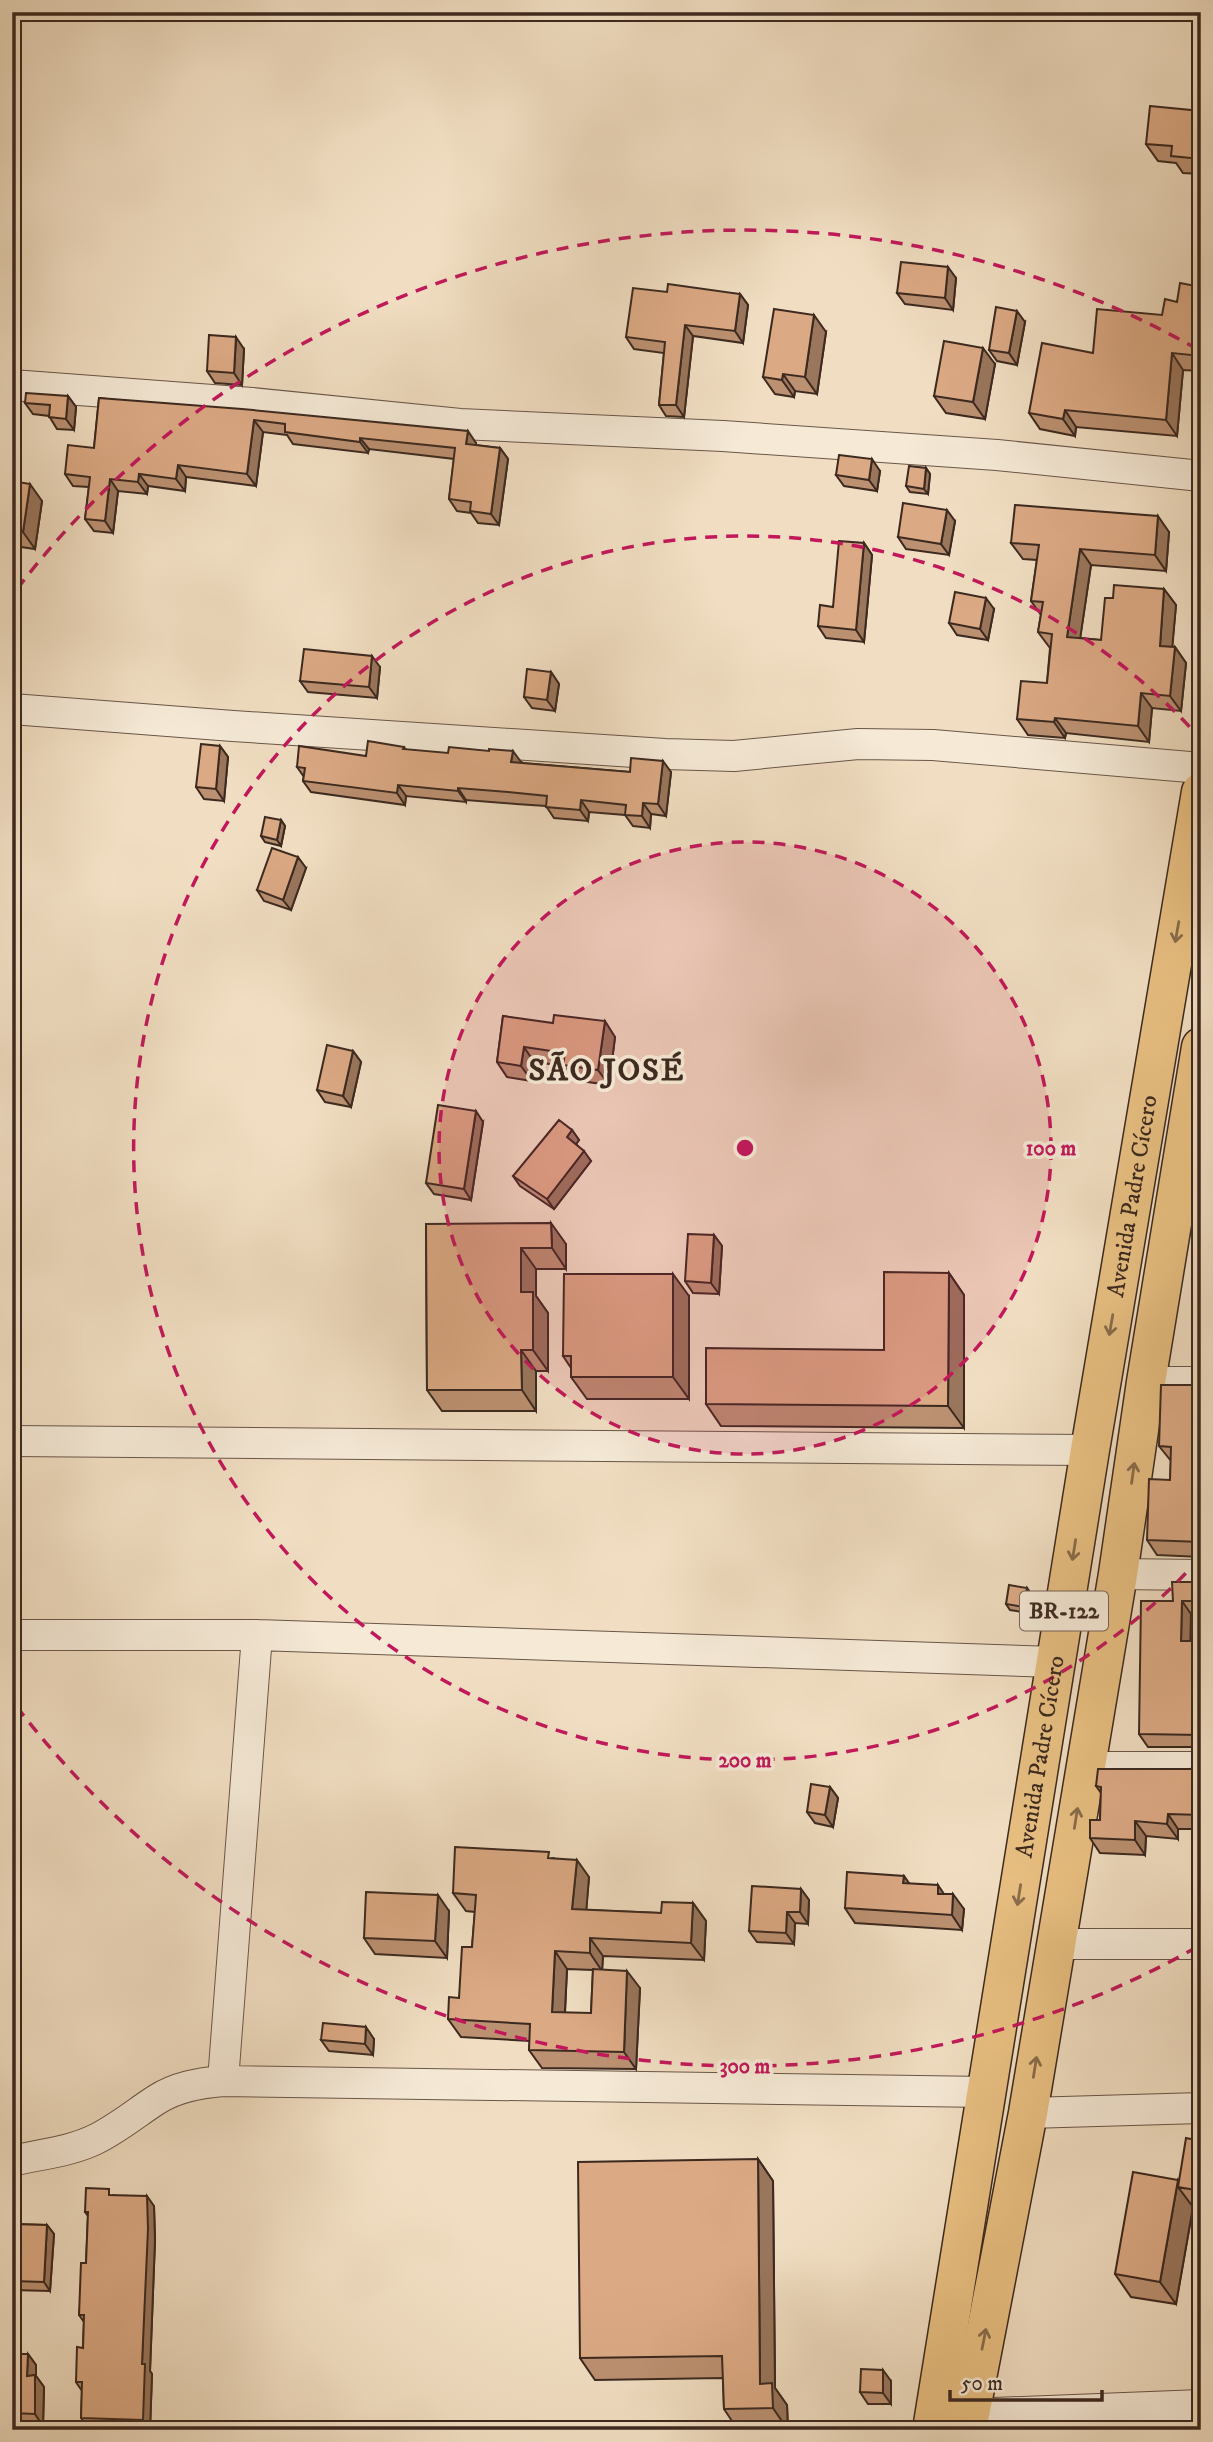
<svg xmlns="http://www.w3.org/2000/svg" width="1213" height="2442" font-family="'IM FELL DW Pica',serif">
  <rect width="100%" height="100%" fill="#f1dec2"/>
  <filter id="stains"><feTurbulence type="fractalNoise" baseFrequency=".00286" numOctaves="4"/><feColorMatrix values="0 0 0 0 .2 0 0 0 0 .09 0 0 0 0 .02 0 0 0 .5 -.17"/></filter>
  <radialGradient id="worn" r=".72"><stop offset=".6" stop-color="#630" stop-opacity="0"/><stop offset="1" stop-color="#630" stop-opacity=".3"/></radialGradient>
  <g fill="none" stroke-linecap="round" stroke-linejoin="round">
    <defs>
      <path id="minor" d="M12,385L252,403L460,424L723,436L997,455L1201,476
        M12,709L233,726L665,754L734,756L858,744L933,745L1201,768
        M1146,1382H1201
        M12,1441L1090,1450
        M1118,1574L1201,1575
        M12,1635H257L1056,1662
        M1084,1767H1201
        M1056,1944H1201
        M223,2081L257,1635
        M1028,2113L1201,2108
        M12,2161C40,2154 70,2152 96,2139C118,2128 136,2113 156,2100C176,2087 199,2083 223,2081L987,2092
        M969,2414L1201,2405"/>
      <g id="highway">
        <path id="s1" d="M932,2430L1090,1450L1201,792"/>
        <path d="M967,2430L1028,2113L1118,1574L1146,1382L1201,1047"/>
      </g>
    </defs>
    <use href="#minor" stroke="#695648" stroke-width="32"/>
    <use href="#highway" stroke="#3c291f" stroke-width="41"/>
    <use href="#minor" stroke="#f6ead7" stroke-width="30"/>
    <use href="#highway" stroke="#e8bf81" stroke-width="38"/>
  </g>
  <path fill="#bc9172" stroke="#3c291f" stroke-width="2" fill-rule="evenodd" d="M1201,111V174L1183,173L1176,163L1158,161L1146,144Z
    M956,278L953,310L905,304L897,293Z
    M1201,287V371L1183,370L1177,436L1076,427L1075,436L1040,429L1029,413L1093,353L1162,315L1177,302Z
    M667,292L740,294L748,305L743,343L693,336L684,417L666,416L659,405L664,353L634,349L626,337Z
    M1025,322L1017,365L997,361L989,350Z
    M826,332L817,394L795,391L794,397L775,394L763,377Z
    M244,349L242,385L215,383L207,371Z
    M995,364L985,419L946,413L934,396Z
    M68,396L76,407L74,430L57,429L49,416L33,414L25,403Z
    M99,398L476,443V445L500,448L508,459L499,525L478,523L471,513L457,511L449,499L454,459L369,449L368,453L293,444L287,435L263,432L256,486L186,477L185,491L148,486L147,494L118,491L113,533L94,531L85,519L89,487L73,486L65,474L94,448Z
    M926,468L930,474L928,494L910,492L906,486Z
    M880,471L877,491L844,486L836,475Z
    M12,481L42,501L35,549L14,546L12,544Z
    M955,521L949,555L906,549L898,537Z
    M1169,532L1166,571L1091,565L1080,638L1101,640L1113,598L1164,589L1176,605L1172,647H1175L1186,663L1181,711L1152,708L1149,742L1066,733L1065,738L1028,735L1017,719L1047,683L1050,648L1038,632L1041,615L1031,601L1037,560L1023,559L1011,543Z
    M864,543L872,555L864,642L826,638L818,626L833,607Z
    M994,609L988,640L957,635L949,623Z
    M380,667L377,698L308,692L300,681Z
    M551,672L559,684L555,711L532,708L524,697Z
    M220,746L228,757L224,801L204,799L196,787Z
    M404,747L406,750L521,762L520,763L630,772H671L666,816L651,814L650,828L633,826L625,815L589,812L588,821L554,818L546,806L516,804L466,800V802L406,796L405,805L311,792L303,781L304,777L297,767L366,756Z
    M281,820L285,826L281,846L265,842L261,836Z
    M306,868L291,910L264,901L257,890Z
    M503,1016L615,1037L609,1085L574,1080L564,1066L534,1062L532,1081L507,1077L497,1062Z
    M353,1051L361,1062L351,1107L325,1102L317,1090Z
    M483,1122L471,1200L434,1194L426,1183Z
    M572,1130L579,1140L576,1144L591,1161L554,1209L520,1186L513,1176Z
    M426,1224L566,1244V1269H536V1296L548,1313V1371H536V1411H442L427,1390Z
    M714,1235L722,1246L719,1294L693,1293L685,1281Z
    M949,1273L964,1295V1428L721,1426L706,1404L884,1350Z
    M689,1296V1399H587L571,1377V1368L563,1356Z
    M1201,1385V1557L1157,1555L1147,1540L1170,1480L1171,1461L1159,1446Z
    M1201,1582V1614H1191L1190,1641H1201V1747H1148L1139,1734L1173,1601Z
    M1027,1588L1031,1594L1028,1613L1010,1610L1006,1604Z
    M1201,1767V1829H1178V1839L1146,1836L1145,1855L1100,1853L1090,1838L1100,1820L1101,1793L1096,1786Z
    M830,1787L838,1798L833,1827L815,1823L807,1812Z
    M553,1858L589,1877L586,1910L661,1913L693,1903L706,1921L704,1960L603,1956L602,1970L640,1988L636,2069L542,2068L529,2050L530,2041L461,2037L448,2019L459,1998L472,1947L475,1912L466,1911L453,1893ZM567,1969L593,1970L591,2013H565Z
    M904,1876L909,1884L944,1894L964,1909L962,1930L855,1923L845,1908Z
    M801,1889L809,1900L808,1924L795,1923L794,1944L757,1942L749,1931Z
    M449,1911L447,1958L375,1954L364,1938Z
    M374,2039L373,2055L329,2051L321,2040Z
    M1201,2141V2210L1194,2209L1193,2207L1176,2304L1131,2297L1115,2274L1178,2180L1179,2182Z
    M758,2159L773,2181L775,2388L787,2405L788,2430H738L724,2409L723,2378L595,2380L580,2358Z
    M113,2195L154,2206L155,2240L150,2371L152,2374L150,2430L89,2428L81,2418L82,2391L76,2382L83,2348L84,2322L79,2315L86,2263L88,2216L85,2212Z
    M12,2224L47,2225L54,2234L50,2291L12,2290Z
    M12,2354H28L36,2365V2376L44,2387L43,2426L12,2425Z
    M891,2381V2404H868L860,2392Z"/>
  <path fill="#99765c" stroke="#3c291f" stroke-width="2" d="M948,267L956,278L953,310L945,298Z
    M740,294L748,305L743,343L735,331Z
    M1017,311L1025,322L1017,365L1009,353Z
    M814,315L826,332L817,394L805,377Z
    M685,325L693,336L684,417L676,405Z
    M236,337L244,349L242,385L234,373Z
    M983,348L995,364L985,419L973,402Z
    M1172,353L1183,370L1177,436L1166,420Z
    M783,374L795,391L794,397L782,380Z
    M68,396L76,407L74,430L66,419Z
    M1065,410L1076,427L1075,436L1063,419Z
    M254,420L263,432L256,486L247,474Z
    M468,431L476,443L474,456L466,444Z
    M360,438L369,449L368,453L360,442Z
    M500,448L508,459L499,525L491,514Z
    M872,459L880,471L877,491L869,480Z
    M178,465L186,477L185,491L176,479Z
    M926,468L930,474L928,494L924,489Z
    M139,474L148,486L147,494L138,482Z
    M110,479L118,491L113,533L105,521Z
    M30,484L42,501L35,549L23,532Z
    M947,510L955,521L949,555L941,544Z
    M1158,516L1169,532L1166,571L1155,555Z
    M864,543L872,555L864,642L856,630Z
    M1080,549L1091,565L1078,653L1067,637Z
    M1164,589L1176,605L1171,662L1160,646Z
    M986,598L994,609L988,640L980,629Z
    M1175,647L1186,663L1181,711L1170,696Z
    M372,656L380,667L377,698L369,687Z
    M551,672L559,684L555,711L547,700Z
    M1141,693L1152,708L1149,742L1138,726Z
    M1055,718L1066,733L1065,738L1054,722Z
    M220,746L228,757L224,801L216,789Z
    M513,751L521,762L519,774L511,762Z
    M663,761L671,772L666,816L658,804Z
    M398,785L406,796L405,805L397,793Z
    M458,788L466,800V802L458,791Z
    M581,800L589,812L588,821L580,810Z
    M643,803L651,814L650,828L642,816Z
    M281,820L285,826L281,846L277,840Z
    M298,857L306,868L291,910L283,900Z
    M605,1021L615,1037L609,1085L598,1070Z
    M524,1047L534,1062L532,1081L521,1066Z
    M353,1051L361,1062L351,1107L343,1096Z
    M476,1111L483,1122L471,1200L464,1189Z
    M572,1130L579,1140L574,1147L567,1137Z
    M584,1151L591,1161L554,1209L547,1199Z
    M551,1223L566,1244V1269L552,1248Z
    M714,1235L722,1246L719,1294L711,1283Z
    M521,1248L536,1269V1296L548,1313V1371L533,1350L521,1292Z
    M949,1273L964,1295V1428L948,1406Z
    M673,1274L689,1296V1399L673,1377Z
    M521,1350L536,1371V1411L522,1390Z
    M1027,1588L1031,1594L1028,1613L1024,1607Z
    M1182,1601L1191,1614L1190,1654L1181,1641Z
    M830,1787L838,1798L833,1827L825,1815Z
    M1168,1814L1178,1829V1839L1167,1824Z
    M1135,1821L1146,1836L1145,1855L1135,1840Z
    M577,1860L589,1877L585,1927L572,1909Z
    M904,1876L914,1890L903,1883Z
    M938,1885L948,1900L938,1894Z
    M801,1889L809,1900L808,1924L800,1912Z
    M953,1894L964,1909L962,1930L952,1915Z
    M438,1895L449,1911L447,1958L435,1941Z
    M693,1903L706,1921L704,1960L691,1943Z
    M787,1912L795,1923L794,1944L786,1933Z
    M590,1938L603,1956L602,1971L590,1953Z
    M555,1951L567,1969L564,2030L552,2012Z
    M627,1971L640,1988L636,2069L624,2052Z
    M366,2027L374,2039L373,2055L365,2044Z
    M758,2159L773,2181L775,2388L787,2405L788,2430L773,2408L760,2384Z
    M1178,2180L1183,2188L1178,2187L1193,2207L1176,2304L1160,2282Z
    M147,2196L154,2206L155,2240L150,2371L152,2374L150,2430L143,2420L142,2364Z
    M47,2225L54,2234L50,2291L44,2282Z
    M28,2354L36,2365V2376L44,2387L43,2426L35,2414L27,2376Z
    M883,2370L891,2381V2404L883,2393Z"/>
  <path fill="#dba984" stroke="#3c291f" stroke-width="2" d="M1150,106L1201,111V159L1171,156L1172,146L1146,144Z
    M901,262L948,267L945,298L897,293Z
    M1180,283L1201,287V356L1172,353L1166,420L1065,410L1063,419L1029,413L1042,343L1093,353L1097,309L1162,315L1165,299L1177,302Z
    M668,284L740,294L735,331L685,325L676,405H659L665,342L626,337L633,288L667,292Z
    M996,307L1017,311L1009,353L989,350Z
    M774,309L814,315L805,377L783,374L782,380L763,377Z
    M209,335L236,337L234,373L207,371Z
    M944,341L983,348L973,402L934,396Z
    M26,393L68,396L66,419L49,417L50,405L25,403Z
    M99,398L242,409L468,431L466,444L500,448L491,514L470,511L471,502L449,499L455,448L360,438V442L285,432V424L254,420L247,474L178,465L176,479L139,474L138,482L110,479L105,521L85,519L90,477L65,474L68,445L94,448Z
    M839,455L872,459L869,480L836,475Z
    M909,466L926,468L924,489L906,486Z
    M12,481L30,484L23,532L12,530Z
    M903,503L947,510L941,544L898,537Z
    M1015,505L1158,516L1155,555L1080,549L1067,637L1101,640L1105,598H1113L1114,585L1164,589L1160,646L1175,647L1170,696L1141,693L1138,726L1055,718L1054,722L1017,719L1021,681L1047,683L1052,634L1038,632L1043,602L1031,601L1039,545L1011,543Z
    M839,541L864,543L856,630L818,626L820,605L833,607Z
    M955,592L986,598L980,629L949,623Z
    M304,649L372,656L369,687L300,681Z
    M527,669L551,672L547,700L524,697Z
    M368,741L404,747L403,749L448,753L449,747L489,751V749L513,751L511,762L630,772L631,758L663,761L658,804L643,803L642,816L625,815L626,805L581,800L580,810L546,807L547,796L508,792L458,788V791L398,785L397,793L303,781L305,768L297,767L299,746L366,756Z
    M201,744L220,746L216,789L196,787Z
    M265,817L281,820L277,840L261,836Z
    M272,848L298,857L283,900L257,890Z
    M554,1015L605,1021L598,1070L563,1065L565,1053L524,1047L521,1066L497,1062L503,1016L553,1023Z
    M327,1045L353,1051L343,1096L317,1090Z
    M438,1105L476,1111L464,1189L426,1183Z
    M559,1120L572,1130L567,1137L584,1151L547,1199L513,1176Z
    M551,1223L552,1248H521V1292H533V1350H521L522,1390H427L426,1224Z
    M688,1234L714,1235L711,1283L685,1281Z
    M884,1272L949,1273L948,1406L706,1404V1348L884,1350Z
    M564,1274H673V1377H571V1356H563Z
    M1161,1385H1201V1542L1147,1540L1149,1479L1170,1480L1171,1447L1159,1446Z
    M1172,1582H1201V1601H1182L1181,1641H1201V1735L1139,1734L1141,1601H1173Z
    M1009,1585L1027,1588L1024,1607L1006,1604Z
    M1199,1767H1201V1815L1168,1814L1167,1824L1135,1821V1840L1090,1838V1820H1100L1101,1787L1096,1786L1098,1769H1191Z
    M811,1784L830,1787L825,1815L807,1812Z
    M455,1847L549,1852L548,1858L577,1860L572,1909L661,1913L662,1902L693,1903L691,1943L590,1938V1953L555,1951L552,2012L591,2013L593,1969L627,1971L624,2052L529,2050L530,2024L448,2019L449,1997L459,1998L462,1947H472L476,1895L453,1893Z
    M847,1872L904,1876L903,1883L938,1885V1894H953L952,1915L845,1908Z
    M752,1886L801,1889L800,1912H787L786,1933L749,1931Z
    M366,1892L438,1895L435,1941L364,1938Z
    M323,2023L366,2027L365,2044L321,2040Z
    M1186,2138L1201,2141V2191L1178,2187Z
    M758,2159L760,2384L772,2383L773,2408L724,2409L722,2356L580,2358L578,2162Z
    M1133,2172L1178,2180L1160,2282L1115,2274Z
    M86,2188L109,2189V2195L147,2196L148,2229L142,2364H145L143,2420L81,2418L82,2382H76L77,2347L83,2348L84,2315H79L81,2263H86L88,2212H85Z
    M12,2224L47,2225L44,2282L12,2281Z
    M12,2354H28L27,2376L35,2375V2414L12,2413Z
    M861,2369L883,2370V2393L860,2392Z
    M336,2422V2427H418V2430H226V2425Z"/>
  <defs><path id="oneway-shaft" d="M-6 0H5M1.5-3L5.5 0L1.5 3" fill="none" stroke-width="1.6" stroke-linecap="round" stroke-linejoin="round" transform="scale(1.75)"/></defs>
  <g stroke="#896c4b">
    <use href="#oneway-shaft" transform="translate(1177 932) rotate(100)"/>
    <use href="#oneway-shaft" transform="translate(1111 1325) rotate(100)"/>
    <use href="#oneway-shaft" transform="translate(1133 1473) rotate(-82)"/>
    <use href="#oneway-shaft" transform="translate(1074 1550) rotate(99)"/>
    <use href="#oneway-shaft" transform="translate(1076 1818) rotate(-81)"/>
    <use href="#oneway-shaft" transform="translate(1019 1895) rotate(99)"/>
    <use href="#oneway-shaft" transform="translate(1035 2067) rotate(-81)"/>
    <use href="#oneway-shaft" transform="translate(984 2339) rotate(-79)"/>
  </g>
  <circle cx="745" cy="1148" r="306" fill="#c2185b" fill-opacity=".12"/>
  <g fill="none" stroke="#c2185b" stroke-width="3.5" stroke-dasharray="12 9">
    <circle cx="745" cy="1148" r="306"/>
    <path d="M1200 1558A612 612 0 1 1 1200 738"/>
    <path d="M1197 1947A918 918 0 0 1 17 1707M17 589A918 918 0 0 1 1197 349"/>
  </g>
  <g text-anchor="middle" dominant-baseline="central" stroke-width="7" stroke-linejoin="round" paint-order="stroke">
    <rect fill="#f6ead7" stroke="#746356" stroke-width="2" x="1020" y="1591.5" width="88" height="39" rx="5"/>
    <g font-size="23" font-weight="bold" fill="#3c291f">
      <text x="1064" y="1611">BR-122</text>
    </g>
    <g font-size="24" fill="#3c291f" stroke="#f6ead7">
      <text stroke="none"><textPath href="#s1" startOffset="1250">Avenida Padre Cícero</textPath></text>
      <text stroke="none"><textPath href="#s1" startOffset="682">Avenida Padre Cícero</textPath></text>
    </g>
    <g font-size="32" font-weight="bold" letter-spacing="2" fill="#3c291f" stroke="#f6ead7">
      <text x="607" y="1071">SÃO JOSÉ</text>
    </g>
  </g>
  <circle cx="745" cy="1148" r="10" fill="#c2185b" stroke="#f6ead7" stroke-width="3.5"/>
  <g font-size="21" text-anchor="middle" font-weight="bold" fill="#c2185b" stroke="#f6ead7" stroke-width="7" stroke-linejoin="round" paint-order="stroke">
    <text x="1051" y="1155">100 m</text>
    <text x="745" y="1767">200 m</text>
    <text x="745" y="2073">300 m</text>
  </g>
  <rect width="1213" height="2442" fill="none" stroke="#f1dec2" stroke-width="42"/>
  <rect x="14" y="14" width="1185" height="2414" fill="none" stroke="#3c291f" stroke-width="3.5"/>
  <rect x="21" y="21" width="1171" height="2400" fill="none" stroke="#3c291f" stroke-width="2"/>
  <path d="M950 2390v10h152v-10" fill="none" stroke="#3c291f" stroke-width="3.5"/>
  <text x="961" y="2390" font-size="21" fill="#3c291f" stroke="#f6ead7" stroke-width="5" paint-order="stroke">50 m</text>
  <rect width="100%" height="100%" filter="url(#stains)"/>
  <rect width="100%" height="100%" fill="url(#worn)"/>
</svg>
